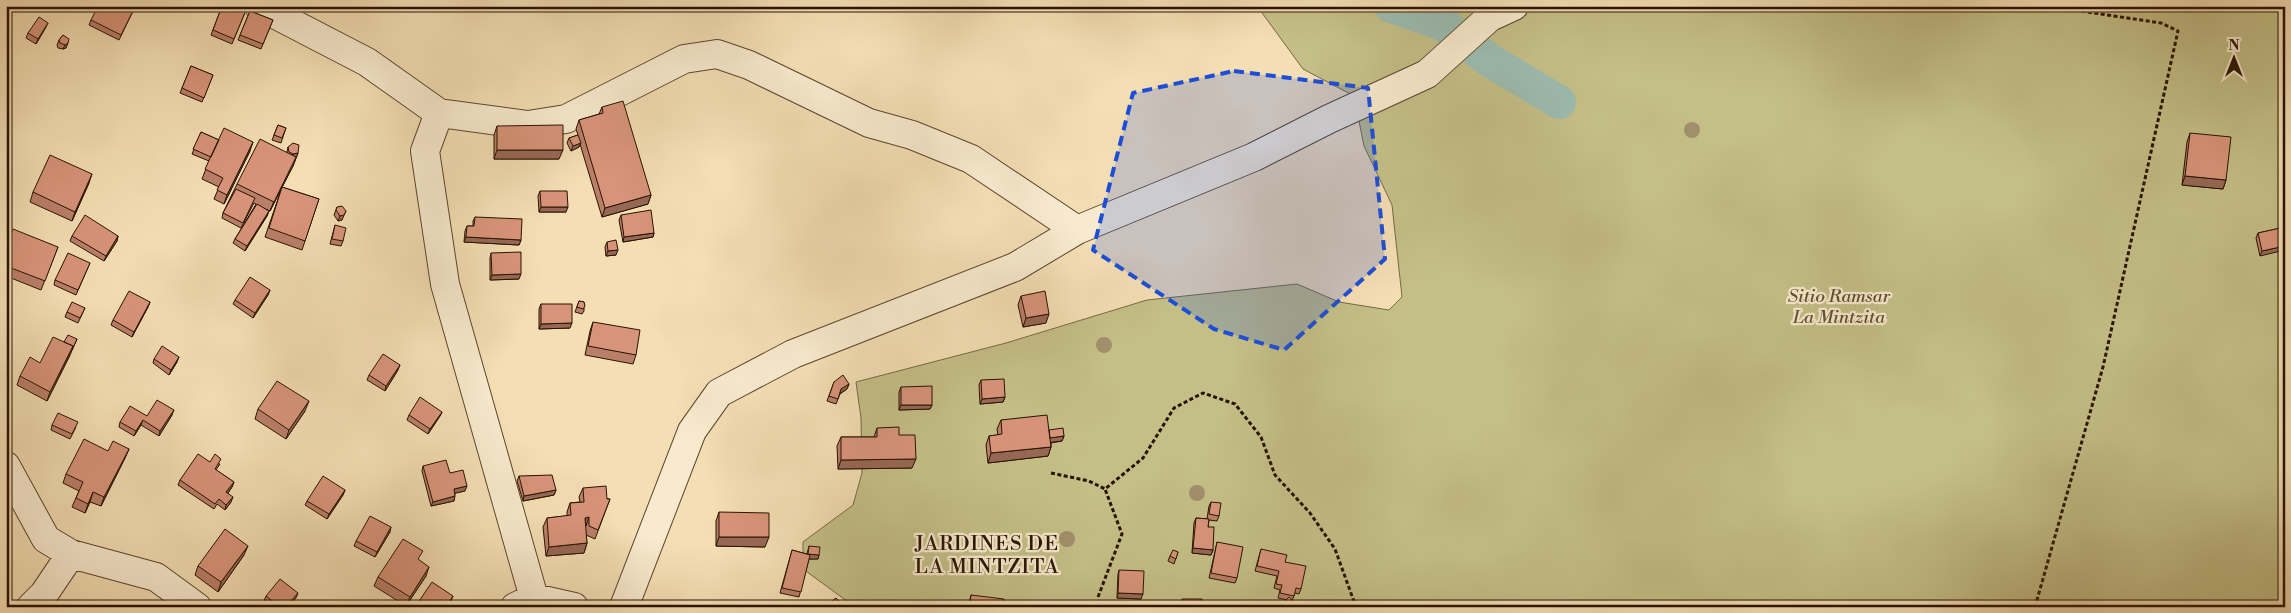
<svg xmlns="http://www.w3.org/2000/svg" width="2291" height="613" font-family="'Libre Bodoni',serif">
  <rect width="100%" height="100%" fill="#f4deb4"/>
  <filter id="stains"><feTurbulence type="fractalNoise" baseFrequency=".004" numOctaves="4"/><feColorMatrix values="0 0 0 0 .2 0 0 0 0 .09 0 0 0 0 .02 0 0 0 .5 -.17"/></filter>
  <radialGradient id="worn" r=".72"><stop offset=".6" stop-color="#630" stop-opacity="0"/><stop offset="1" stop-color="#630" stop-opacity=".3"/></radialGradient>
  <path fill="#c4bf87" stroke="#766944" d="M1257,6H2285V607H855L803,569V542L853,505L862,473L861,418L856,382L1006,343L1147,300L1297,284L1339,302L1389,310L1402,297L1392,205L1364,146L1354,96L1303,69Z"/>
  <g fill="none" stroke-linecap="round" stroke-linejoin="round">
    <path stroke="#9cbcb1" stroke-width="34" d="M1391,6L1443,24L1489,60L1559,102"/>
    <defs>
      <path id="street" d="M259,6L367,62L439,113L528,125L566,119L684,59L717,54L749,65L869,123L912,135L971,159L1077,230
        M439,113L425,151L445,284L534,598
        M6,466L46,539L71,554L156,577L197,607
        M31,607L44,594L71,554
        M515,607L534,598L574,607
        M624,607L692,431L719,393L793,354L1015,267L1077,230L1254,157L1329,119L1427,74L1490,17L1514,6"/>
    </defs>
    <use href="#street" stroke="#5b462e" stroke-width="30"/>
    <path stroke="#281301" stroke-width="3" stroke-dasharray="4 2.5" stroke-linecap="butt" d="M1051,473L1089,481L1105,489L1143,458L1174,408L1203,393L1235,404L1261,437L1275,475L1310,513L1335,549L1356,607
      M1098,597L1122,534L1105,489
      M2035,607L2103,367L2178,31L2161,23L2047,6"/>
    <use href="#street" stroke="#f8eace" stroke-width="28"/>
  </g>
  <g fill="#a28f6b">
    <circle cx="1692" cy="130" r="8"/>
    <circle cx="1104" cy="345" r="8"/>
    <circle cx="1197" cy="493" r="8"/>
    <circle cx="1067" cy="539" r="8"/>
  </g>
  <path fill="#ba7f69" stroke="#281301" d="M36,6H44L42,10Z
    M222,6L246,10L232,44L211,35Z
    M135,7L119,40L89,25L91,20Z
    M250,11L273,20L261,49L238,40Z
    M46,27L36,44L26,38L28,33Z
    M63,35L66,48L63,49L58,48L57,45L59,40Z
    M191,66L213,75L202,102L180,93Z
    M602,107L651,195L648,204L602,217L580,144L579,147L571,151L567,143L569,138L578,135L576,129L579,120L599,114Z
    M278,125L286,128L281,143L272,140Z
    M497,126L559,159H494V135Z
    M201,132L219,140L250,151L224,204L214,199L219,187L202,179L209,161L192,154Z
    M2190,133L2226,180L2223,189L2182,185L2187,142Z
    M288,147L298,153L293,166L282,187L319,199L302,250L265,237L282,187L270,211L265,209L269,211L267,216L245,251L233,243L235,239L256,204L254,203L241,228L222,218L223,213L237,184L287,152Z
    M89,183L72,221L30,202L33,192Z
    M540,191L566,212H539L538,196Z
    M337,207L342,220L338,221L334,215Z
    M621,215L654,233L653,237L623,242L619,220Z
    M475,217L521,240L519,245L464,242L465,231L467,226H473V221Z
    M335,225L343,241L341,246L330,244Z
    M2285,227L2260,256L2256,238L2258,233Z
    M72,236H118L117,241L104,261L70,241Z
    M607,242L616,255L606,256L605,247Z
    M6,246L58,247L41,290L6,276Z
    M491,253L519,279L490,280V258Z
    M90,263L76,295L54,285L55,280Z
    M270,290L268,295L253,318L233,304L235,300Z
    M1021,296L1046,323L1023,327L1018,305Z
    M579,301L584,302V311L582,314L575,312Z
    M150,302L148,307L132,337L111,325L113,320Z
    M541,304L570,328L539,329V309Z
    M85,308L78,323L65,317L67,312Z
    M593,322L636,355L633,364L585,355L590,331Z
    M70,355L47,401L17,385L20,376Z
    M154,359L177,362L169,375L153,363Z
    M398,370L385,391L367,380L369,375Z
    M981,380L1005,397L1003,402L980,404L979,385Z
    M834,382L849,384L847,389L840,394L836,404L827,401Z
    M901,387L932,405L930,409L899,410V392Z
    M258,409L305,411L286,439L255,419Z
    M442,412L440,416L428,434L407,420L409,415Z
    M172,415L159,436L141,425L134,436L119,427L120,422L147,416Z
    M1001,420L1064,436L1062,441L1051,443V447L1048,456L988,463L986,445L989,436L998,435L997,429Z
    M52,425L76,427L70,439L51,430Z
    M877,428L899,435L912,468L838,469L837,446L841,437H874Z
    M129,449L125,458L101,506L90,502L85,513L72,507L79,491L63,483L66,474L108,451Z
    M210,462L220,464L216,470L234,482L232,487L228,493L231,502L225,510L217,504L214,509L178,485L180,480Z
    M423,466L450,473L465,491L455,493L454,501L431,506L422,471Z
    M519,476L556,490L554,495L523,501L517,481Z
    M583,488L607,499H610L595,539L586,535L587,543L584,553L546,556L543,527L547,518L567,516V512L570,503L580,502L579,497Z
    M345,490L343,495L327,519L305,505L307,501Z
    M1211,502L1219,516L1217,521L1209,520L1208,527L1213,550L1211,555L1192,553L1194,523L1196,518L1207,519L1209,506Z
    M719,512L765,547L716,546V521Z
    M390,532L375,557L354,546L356,541Z
    M1217,542L1237,578L1235,583L1209,578L1216,547Z
    M809,546L819,555L818,559H809L799,597L780,593L792,550L807,554Z
    M1261,549L1285,562L1301,589L1299,594L1295,593L1292,601L1298,607H1281V605L1287,600L1278,598L1280,590L1274,588L1277,576L1255,571Z
    M1178,552L1174,564L1168,561L1170,556Z
    M244,555L218,592L195,575L198,566Z
    M420,561L426,576L406,606L374,586L378,577Z
    M1119,570L1141,599L1117,598L1118,574Z
    M971,595L1003,607H968Z
    M266,596L296,598L288,607H272L264,601Z
    M832,601L838,607H830V606Z"/>
  <path fill="#976855" stroke="#281301" d="M48,23L46,27L36,44L38,39Z
    M68,43L66,48L63,49L65,45Z
    M253,142L250,151L224,204L227,195Z
    M581,143L579,147L571,151L573,146Z
    M497,150H563L559,159H494Z
    M298,153L293,166L270,211L293,154Z
    M92,174L89,183L72,221L75,212Z
    M2185,176L2226,180L2223,189L2182,185Z
    M651,195L648,204L602,217L605,208Z
    M541,207H568L566,212H539Z
    M269,211L267,216L245,251L247,246Z
    M346,211L342,220L338,221L340,216Z
    M654,233L653,237L623,242L624,237Z
    M118,236L117,241L104,261L106,256Z
    M466,237L521,240L519,245L464,242Z
    M2285,246V250L2260,256L2262,251Z
    M618,250L616,255L606,256L608,251Z
    M521,274L519,279L490,280L492,275Z
    M270,290L268,295L253,318L255,313Z
    M150,302L148,307L132,337L134,332Z
    M1049,314L1046,323L1023,327L1026,318Z
    M572,323L570,328L539,329L541,324Z
    M77,339L70,355L47,401L50,392Z
    M179,357L177,362L169,375L171,370Z
    M400,365L398,370L385,391L386,386Z
    M849,384L847,389L839,394L841,389Z
    M1005,397L1003,402L980,404L982,399Z
    M309,401L305,411L286,439L289,430Z
    M901,405H932L930,409L899,410Z
    M174,410L172,415L159,436L160,431Z
    M442,412L440,416L428,434L430,429Z
    M143,420L141,425L134,436L136,431Z
    M1064,436L1062,441L1046,443L1048,438Z
    M1051,447L1048,456L988,463L991,453Z
    M129,449L125,458L101,506L104,497Z
    M916,459L912,468L838,469L841,460Z
    M234,482L232,487L225,497L226,492Z
    M467,486L465,491L452,494L454,489Z
    M345,490L343,495L327,519L329,514Z
    M556,490L554,495L523,501L524,496Z
    M93,492L90,502L85,513L88,504Z
    M455,496L454,501L431,506L433,502Z
    M233,497L231,502L225,510L226,505Z
    M589,517L586,526L585,518Z
    M391,527L390,532L375,557L377,552Z
    M719,537H769L765,547L716,546Z
    M587,543L584,553L546,556L549,547Z
    M248,546L244,555L218,592L221,582Z
    M1193,548L1213,550L1211,555L1192,553Z
    M808,554L819,555L818,559H806Z
    M429,567L426,576L406,606L410,597Z
    M298,593L296,598L288,607H286Z
    M1118,593L1143,594L1141,599L1117,598Z
    M453,596L451,601L447,607H446Z
    M840,602L838,607H834L835,606Z"/>
  <path fill="#d8947a" stroke="#281301" d="M98,6H134L135,7L121,35L91,20Z
    M222,6H236L246,10L234,39L213,30Z
    M250,11L273,20L263,44L240,35Z
    M39,17L48,23L38,39L28,33Z
    M63,35L69,39L68,43L65,45L60,43L59,40Z
    M191,66L213,75L204,98L182,88Z
    M623,101L651,195L605,208L579,120L603,113L602,107Z
    M278,125L286,128L282,138L274,135Z
    M563,125V150H497V126Z
    M224,128L253,142L227,195L217,190L223,178L205,169Z
    M201,132L219,140L211,157L193,149Z
    M2190,133L2231,137L2226,180L2185,176Z
    M578,135L581,143L573,146L569,138Z
    M260,139L296,157L274,202L237,184Z
    M293,143L299,145L298,153L293,154L289,152L288,147Z
    M50,155L92,174L75,212L33,192Z
    M282,187L319,199L305,241L269,228Z
    M236,189L255,198L243,223L223,213Z
    M540,191H567L568,207H541Z
    M257,204L269,211L247,246L235,239Z
    M342,206L346,211L344,215L340,216L336,210L337,207Z
    M651,210L654,233L624,237L621,215Z
    M85,215L118,236L106,256L72,236Z
    M475,217L522,219L521,240L466,237L467,226H474Z
    M335,225L346,228L343,241L332,239Z
    M2285,227V246L2262,251L2258,233Z
    M13,229L58,247L45,281L6,266V246Z
    M616,240L618,250L608,251L607,242Z
    M521,252V274L492,275L491,253Z
    M68,253L90,263L78,290L55,280Z
    M250,277L270,290L255,313L235,300Z
    M129,291L150,302L134,332L113,320Z
    M1045,291L1049,314L1026,318L1021,296Z
    M579,301L584,302L585,306L583,309L577,307Z
    M72,302L85,308L80,318L67,312Z
    M541,304H572V323L541,324Z
    M593,322L640,330L636,355L588,346Z
    M68,335L77,339L72,350L73,346L64,342Z
    M53,337L73,346L50,392L20,376L30,357L40,363Z
    M162,346L179,357L171,370L154,359Z
    M383,354L400,365L386,386L369,375Z
    M843,375L849,384L841,389L838,399L829,396L834,382Z
    M1004,379L1005,397L982,399L981,380Z
    M277,381L309,401L289,430L258,409Z
    M932,386V405H901V387Z
    M420,397L442,412L430,429L409,415Z
    M157,400L174,410L160,431L143,420L136,431L120,422L130,406L147,416Z
    M58,413L78,422L72,434L52,425Z
    M1047,415L1051,447L991,453L989,436L1002,434L1001,420Z
    M899,427V435H915L916,459L841,460V437H877V428Z
    M1063,428L1064,436L1050,438L1049,430Z
    M84,439L108,451L113,441L129,449L104,497L93,492L88,504L76,498L83,482L66,474Z
    M198,454L210,462L215,454L221,459L215,469L234,482L226,492L233,497L226,505L219,499L215,504L180,480Z
    M446,460L450,473L463,470L467,486L454,489L455,496L433,502L423,466Z
    M552,475L556,490L524,496L519,476Z
    M323,476L345,490L329,514L307,501Z
    M606,486L607,499H610L598,530L589,526V517L585,518L587,543L549,547L547,518L571,515L570,503L584,502L583,488Z
    M1211,502L1221,503L1219,516L1209,514Z
    M719,512L769,513V537H719Z
    M370,516L391,527L377,552L356,541Z
    M1196,518L1209,519L1208,527H1214L1213,550L1193,548Z
    M225,529L248,546L221,582L198,566Z
    M403,539L423,551L418,559L429,567L410,597L378,577Z
    M1217,542L1243,547L1237,578L1211,573Z
    M809,546L820,547L819,555L808,554Z
    M1261,549L1287,555L1285,562L1306,566L1301,589L1296,588L1294,596L1280,593L1282,585L1276,584L1279,571L1257,566Z
    M792,550L810,555L801,592L782,588Z
    M1173,550L1178,552L1176,559L1170,556Z
    M1119,570L1144,571L1143,594L1118,593Z
    M280,579L298,593L286,607H280L266,596Z
    M432,582L453,596L446,607H415Z
    M971,595L1004,599L1003,607H970Z
    M1289,597L1298,606L1297,607H1283L1281,605Z
    M836,598L840,602L835,606L832,601Z
    M1182,599H1202V607H1182Z
    M321,604L325,607H319Z"/>
  <path fill="#1d4ed8" fill-opacity="0.2" stroke="#1d4ed8" stroke-width="4" stroke-dasharray="10 6" stroke-linejoin="round" d="M1234,71L1368,88L1385,259L1284,350L1214,329L1093,250L1133,93Z"/>
  <g text-anchor="middle" dominant-baseline="central" stroke-width="4.5" stroke-linejoin="round" paint-order="stroke">
    <g font-size="18" font-style="italic" fill="#5f4f30" stroke="#f8eace">
      <text x="1839" y="296">Sitio Ramsar<tspan x="1839" dy="21">La Mintzita</tspan></text>
    </g>
    <g font-size="20" letter-spacing="1" fill="#281301" stroke="#f8eace">
      <text x="987" y="544">JARDINES DE<tspan x="987" dy="23">LA MINTZITA</tspan></text>
    </g>
  </g>
  <rect width="2291" height="613" fill="none" stroke="#f4deb4" stroke-width="25"/>
  <rect x="8" y="8" width="2276" height="598" fill="none" stroke="#281301" stroke-width="2.5"/>
  <rect x="12" y="12" width="2266" height="588" fill="none" stroke="#281301"/>
  <g transform="translate(2234 58)" stroke="#f8eace" stroke-width="4" paint-order="stroke">
  <path d="M0-4L9 19L0 12L-9 19Z" fill="#281301"/>
  <text y="-8" font-size="14" font-weight="bold" text-anchor="middle" fill="#281301">N</text>
  </g>
  <rect width="100%" height="100%" filter="url(#stains)"/>
  <rect width="100%" height="100%" fill="url(#worn)"/>
</svg>
